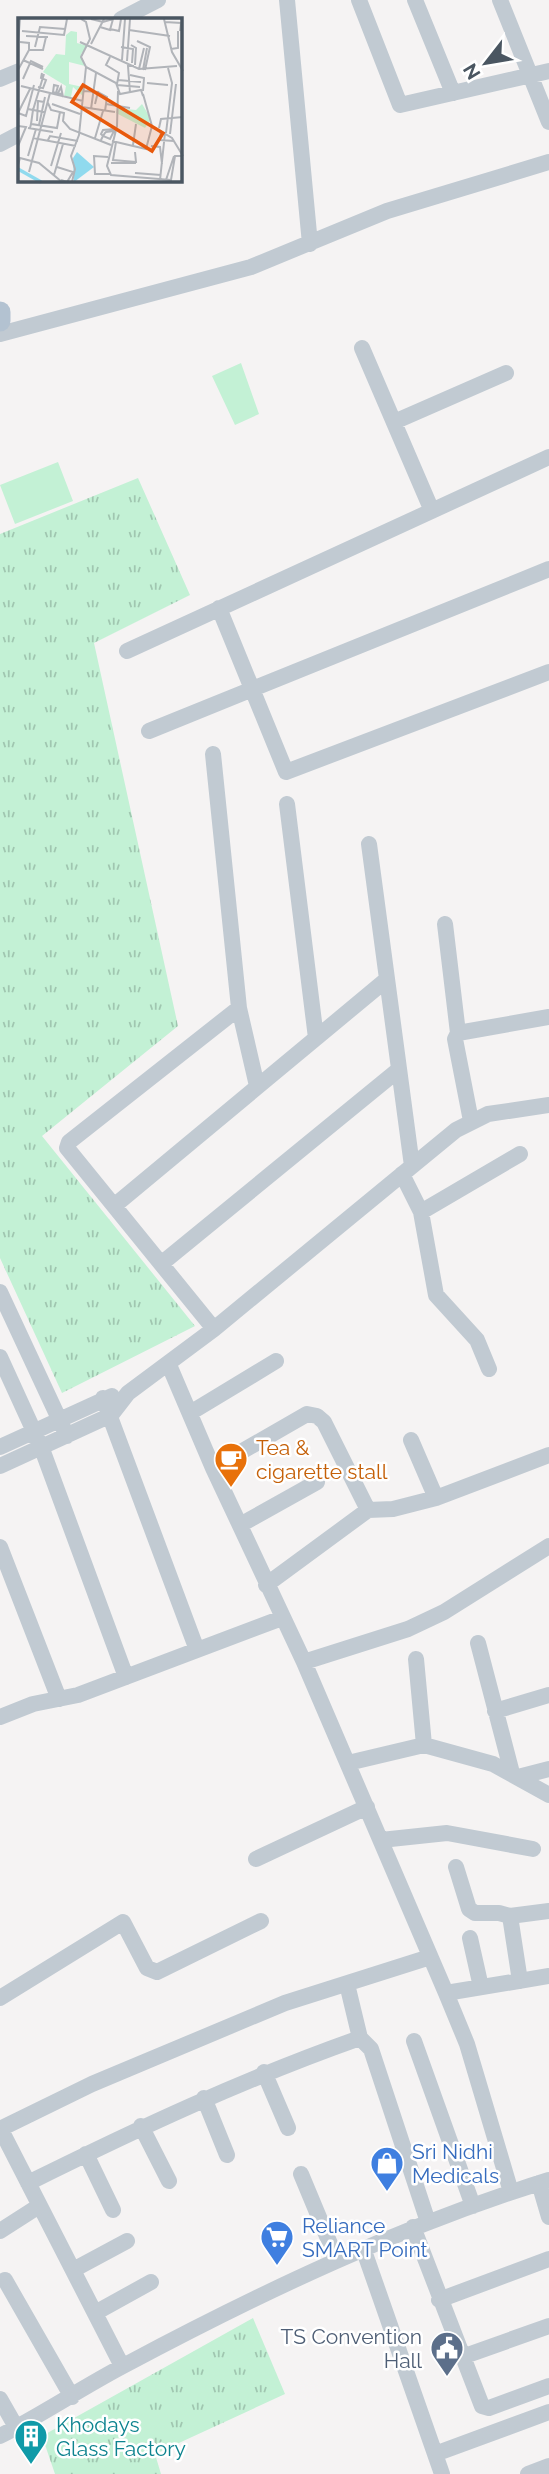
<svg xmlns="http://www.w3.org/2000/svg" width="549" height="2474" font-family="Raleway,sans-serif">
  <defs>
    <pattern id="grass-tufts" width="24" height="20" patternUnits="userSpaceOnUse" patternTransform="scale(1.75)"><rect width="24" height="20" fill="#c3f1d5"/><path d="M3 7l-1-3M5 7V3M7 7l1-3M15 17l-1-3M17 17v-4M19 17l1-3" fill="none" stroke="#a0c6b0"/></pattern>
  </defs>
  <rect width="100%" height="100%" fill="#f5f3f3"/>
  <path fill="url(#grass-tufts)" d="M138,478L190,595L94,643L178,1026L42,1136L195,1326L62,1393L0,1258V534Z
    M253,2318L285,2394L155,2454L161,2474H55L42,2436Z"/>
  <path fill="#c3f1d5" d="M241,363L259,414L235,425L212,376Z
    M58,462L73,501L15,524L0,485Z"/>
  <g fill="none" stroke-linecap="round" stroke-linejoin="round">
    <path stroke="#c1cad2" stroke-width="16" d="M287,0L310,244
      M359,0L400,105L549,71
      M415,0L453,93
      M500,0L549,122
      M121,19L158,0
      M0,79L19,71
      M0,144L19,134
      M0,334L251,267L387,211L549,162
      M362,348L432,511
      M394,422L506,373
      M219,608L286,772L549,672
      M127,651L549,457
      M149,731L549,569
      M213,754L239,1008L257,1086
      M287,804L316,1038
      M369,844L412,1166
      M445,924L458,1033
      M471,1121L455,1039L458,1033L549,1017
      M402,1174L421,1212L436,1295L477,1340L489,1369
      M114,1206L386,980
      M421,1212L520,1154
      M161,1264L397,1071
      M0,1292L67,1436
      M214,1329L67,1148L69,1142L239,1008
      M0,1357L42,1449L126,1677
      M169,1365L213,1468L304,1662L446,1993L467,2044L511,2192
      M103,1398L197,1650
      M190,1413L276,1361
      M411,1440L436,1498
      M0,1447L112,1396
      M0,1466L111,1415L128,1393L214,1329L456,1130L488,1114L549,1105
      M213,1468L307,1414L317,1416L324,1422L368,1510
      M240,1525L317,1482
      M0,1547L59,1699
      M266,1585L368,1510L393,1509L436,1498L549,1455
      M478,1643L512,1773
      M416,1659L424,1745
      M304,1662L408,1629L444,1612L549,1546
      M495,1711L549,1695
      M0,1717L33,1704L78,1695L282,1618
      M348,1763L424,1745L493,1764L549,1795
      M518,1777L549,1769
      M381,1840L447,1833L533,1849
      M256,1859L367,1807
      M456,1867L469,1909L475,1913H499L510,1916
      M470,1938L481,1987
      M520,1981L510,1916L549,1911
      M347,1984L360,2038
      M446,1993L549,1976
      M0,1998L123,1922L147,1968L157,1972L261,1921
      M414,2041L473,2206
      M264,2072L288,2128
      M204,2098L227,2155
      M141,2126L169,2181
      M0,2128L122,2366
      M0,2129L92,2084L285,2003L430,1957
      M86,2154L113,2210
      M301,2174L336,2258
      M28,2183C139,2128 244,2079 360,2038L371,2049L428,2222
      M539,2183L549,2217
      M413,2227L482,2406L489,2408L549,2386
      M0,2231L39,2206
      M363,2248L442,2474
      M73,2270L127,2241
      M5,2280L72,2397
      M439,2300L549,2259
      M95,2313L151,2282
      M462,2357L549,2326
      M0,2399L16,2427
      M0,2436C43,2414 83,2387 125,2365C262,2292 401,2226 549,2180
      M435,2454L549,2412
      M528,2474L549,2466"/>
    <path stroke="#b3c2d1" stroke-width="21" d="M0,312V321"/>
  </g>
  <defs>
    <symbol id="cafe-pin" viewBox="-11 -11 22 30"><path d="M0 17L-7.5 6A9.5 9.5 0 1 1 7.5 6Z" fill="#e8710a" stroke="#fff"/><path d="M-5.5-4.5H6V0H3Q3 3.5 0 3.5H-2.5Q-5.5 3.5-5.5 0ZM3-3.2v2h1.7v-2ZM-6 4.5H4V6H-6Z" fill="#fff"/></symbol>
    <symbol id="shop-pin" viewBox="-11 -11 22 30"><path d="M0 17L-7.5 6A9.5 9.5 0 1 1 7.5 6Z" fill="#3f7fe0" stroke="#fff"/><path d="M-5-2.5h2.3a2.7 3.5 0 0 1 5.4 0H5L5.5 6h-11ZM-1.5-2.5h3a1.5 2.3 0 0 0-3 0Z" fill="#fff"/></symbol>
    <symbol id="supermarket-pin" viewBox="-11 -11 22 30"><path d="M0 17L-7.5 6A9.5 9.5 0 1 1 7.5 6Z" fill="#3f7fe0" stroke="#fff"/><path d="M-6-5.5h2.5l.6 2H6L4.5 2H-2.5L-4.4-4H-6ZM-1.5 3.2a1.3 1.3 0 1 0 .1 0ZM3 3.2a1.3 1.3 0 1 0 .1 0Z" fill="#fff"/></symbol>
    <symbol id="civic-pin" viewBox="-11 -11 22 30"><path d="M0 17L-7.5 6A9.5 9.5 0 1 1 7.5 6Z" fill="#5c6f8a" stroke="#fff"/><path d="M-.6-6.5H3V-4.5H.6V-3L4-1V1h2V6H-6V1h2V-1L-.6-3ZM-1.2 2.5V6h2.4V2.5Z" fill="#fff"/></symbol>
    <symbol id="building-pin" viewBox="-11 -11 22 30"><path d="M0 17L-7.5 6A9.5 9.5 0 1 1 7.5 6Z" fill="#0f9aa8" stroke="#fff"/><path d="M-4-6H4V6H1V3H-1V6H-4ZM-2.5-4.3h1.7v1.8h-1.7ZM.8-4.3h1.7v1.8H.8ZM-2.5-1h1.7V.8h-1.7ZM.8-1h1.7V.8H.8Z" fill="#fff"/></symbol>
  </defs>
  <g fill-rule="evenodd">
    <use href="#cafe-pin" x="212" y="1440" width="38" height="52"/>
    <use href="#shop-pin" x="368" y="2144" width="38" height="52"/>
    <use href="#supermarket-pin" x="258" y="2218" width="38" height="52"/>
    <use href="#civic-pin" x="428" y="2329" width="38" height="52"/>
    <use href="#building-pin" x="12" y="2417" width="38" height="52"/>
  </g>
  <g text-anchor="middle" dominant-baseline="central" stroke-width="5" stroke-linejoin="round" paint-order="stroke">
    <g font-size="21" fill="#c56008" stroke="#fff" text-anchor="start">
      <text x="256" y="1447">Tea &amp;<tspan x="256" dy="24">cigarette stall</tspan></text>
    </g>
    <g font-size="21" fill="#366cbe" stroke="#fff" text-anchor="start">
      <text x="412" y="2151">Sri Nidhi<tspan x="412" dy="24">Medicals</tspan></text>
      <text x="302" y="2225">Reliance<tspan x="302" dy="24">SMART Point</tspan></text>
    </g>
    <g font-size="21" fill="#4e5e75" stroke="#fff" text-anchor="end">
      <text x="422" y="2336">TS Convention<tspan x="422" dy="24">Hall</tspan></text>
    </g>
    <g font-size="21" fill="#0d838f" stroke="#fff" text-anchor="start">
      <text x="56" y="2424">Khodays<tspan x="56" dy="24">Glass Factory</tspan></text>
    </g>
  </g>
  <g transform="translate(18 18)">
    <rect width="164" height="164" fill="#f5f3f3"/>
    <path d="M53,13L59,14V25L70,28L63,36L67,48L51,44V66L65,69V78L55,69L53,79L46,78L48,68L25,54L38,36L47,37L48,17ZM124,86L133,101L127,110L98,95L99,90L118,92Z" fill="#c3f1d5"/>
    <path d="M59,134L76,149L56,164L55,140Z" fill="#90daee"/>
    <path fill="none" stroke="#90daee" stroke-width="3.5" d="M0,151L23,164"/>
    <path fill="none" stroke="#b1b4b9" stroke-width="2" d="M63,1L68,4L72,21L63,39L68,49L98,65L102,76L123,72L125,78M73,1L85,4L95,1M146,1L154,34L165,53M147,4L163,5L162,13M82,9L92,12L95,1M92,11L101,13L103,1M111,12L152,18M4,13L46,17L49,1M8,18L30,19M119,23L132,29L127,52M2,24L11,25V32H25L28,19M62,24L121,51L159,48M0,25L2,1M73,26L86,1M113,27L118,30L117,47M17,29L22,9L47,11M103,29L115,31L114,45M153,31L160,30V13M92,39L88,47L101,55L99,66M5,42L25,51M104,42L107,1M109,43L112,1M121,51L126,30M0,52L11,32M125,52L129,30M112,57L126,60L125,73M5,61L13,43L25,49M100,62L123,64M129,65L150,67M36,67L40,68L38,75L35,74ZM99,67L122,69M3,68L65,83M20,69L25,70L28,62L23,60L24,55M66,73L80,74L77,86M100,73L99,108L89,148L93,157L153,162L157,138H165M80,74L89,79L87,93M112,75L110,48H116M44,76L40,75L43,69L45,79M125,76L134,108L154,120L165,138M30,85L33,92L46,95L45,103L52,111L93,127M34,86L62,96M88,86L112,90M64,89L97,94M10,91L15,92L26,56M73,91L78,55M0,95L8,98L16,67M0,95L12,71M19,103L20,83L26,84M13,106L15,92L26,94M21,107L27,79M0,108L8,109L0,128M10,110L35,114M12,110L13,106L39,110L42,94M141,110L143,101L165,99M143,113L142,122L156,123M148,115L154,65L150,50M152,116L158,66M15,120L58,128M77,120L85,93M30,122L32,118L60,123M83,122L85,118L87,115L88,114L96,113L92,121L85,118L83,116L85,112L97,111M94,123L128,131L134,108M98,124L95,142L118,144L117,134M115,127L118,106M133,128L142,129L144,146M10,138L18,111M90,139L76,138L77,156H92M93,145H118M0,147L2,140L21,145L44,164M33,148L43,115M39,149L55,154L49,164L43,162M11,154L32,75M117,155L143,157M36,157L45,126M142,162L147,115M148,162L156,138M54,164L57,151L53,138L61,117L68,49"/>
    <path fill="#e8590c" fill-opacity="0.15" stroke="#e8590c" stroke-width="3.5" d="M65,67L145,115L134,133L54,84Z"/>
    <rect width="164" height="164" fill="none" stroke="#4a5661" stroke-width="3.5"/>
  </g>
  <g transform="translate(486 63) rotate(239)" stroke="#ffffff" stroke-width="5" paint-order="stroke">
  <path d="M0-5L12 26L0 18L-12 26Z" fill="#4a5661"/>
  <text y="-10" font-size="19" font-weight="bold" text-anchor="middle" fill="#4a5661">N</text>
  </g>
</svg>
